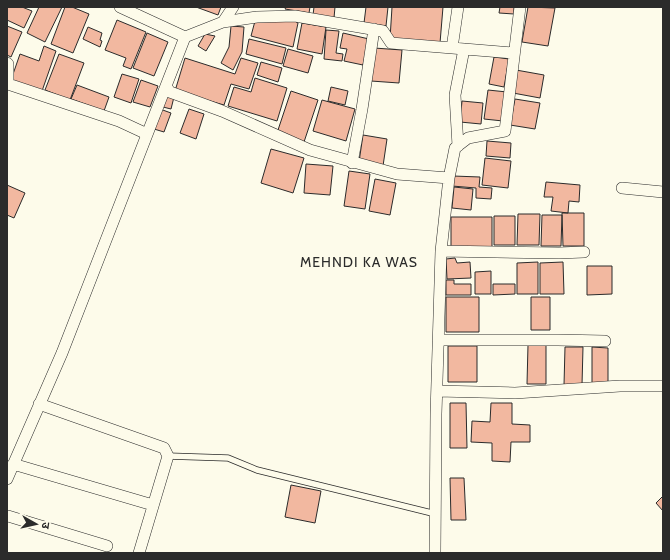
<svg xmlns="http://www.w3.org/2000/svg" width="670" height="560" font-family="Cabin,'Noto Sans Devanagari',sans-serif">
  <rect width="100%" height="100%" fill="#fdfbea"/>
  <path fill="#f2b8a0" stroke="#2b2b2b" d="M7,7H22L32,11L24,28L7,20Z
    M39,7H62L45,42L27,33Z
    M65,7H72L89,14L73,53L51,44Z
    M196,7H221L218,15Z
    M286,7H310L309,13L285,9Z
    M314,7H335L334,18L313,15Z
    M366,7H388L386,26L364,23Z
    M392,7H443L440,43L390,39Z
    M500,7H514V14L499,13Z
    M528,7L555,8L548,46L522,42Z
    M117,20L146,32L131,69L123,66L126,58L105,50Z
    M293,20L298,23L293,47L251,36L255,21Z
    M302,23L326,27L322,54L297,49Z
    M7,26L22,32L11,57L7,55Z
    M231,26L244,27L242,52L233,70L221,63L229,47Z
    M88,27L102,33L100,40L102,41L100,47L83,39Z
    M326,30L339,31L336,53L343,54L342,61L324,59Z
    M147,33L168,42L154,76L133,68Z
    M343,33L369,39L363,65L344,61L347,49L340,48Z
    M205,34L215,36L206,51L198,46Z
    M249,39L286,48L282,64L246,54Z
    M44,46L56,51L42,91L11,80L20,54L39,61Z
    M374,48L402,50L399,83L371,81Z
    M288,49L313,56L308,73L283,66Z
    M59,54L84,63L70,100L45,90Z
    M494,57L509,59L504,87L489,84Z
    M185,58L235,74L241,58L258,63L249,89L231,84L224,105L175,91Z
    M261,62L282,68L278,82L257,75Z
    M516,70L544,75L540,98L513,93Z
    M122,74L139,79L131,103L114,97Z
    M255,78L287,88L277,121L228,106L234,87L251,92Z
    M141,80L158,86L150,107L133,102Z
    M77,85L109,97L104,111L71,99Z
    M331,87L348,91L345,105L328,101Z
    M488,90L507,92L503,121L484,119Z
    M291,91L318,100L304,142L277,133Z
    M166,95L174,97L171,109L163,107Z
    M515,99L540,103L535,129L510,125Z
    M322,100L355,109L346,141L313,131Z
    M462,101L483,103L481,124L460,122Z
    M160,109L171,113L164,132L154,129Z
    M189,109L204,114L196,139L180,133Z
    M363,135L387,139L383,166L359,162Z
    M487,141L511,143L510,158L486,156Z
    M271,149L304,158L293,193L261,183Z
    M485,158L511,161L508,188L482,185Z
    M306,164L333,166L330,195L304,193Z
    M349,171L370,174L365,209L344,206Z
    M453,176L480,177L479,187L492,188L491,199L476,198V188L452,186Z
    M375,179L396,183L390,215L369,211Z
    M546,182L580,185L579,202L569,201L568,213L551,211L553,197H544Z
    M7,185L25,193L14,218L7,215Z
    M454,187L473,189L471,210L452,208Z
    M562,213H584V246H563Z
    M518,214H540L539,245H517Z
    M542,215H562L561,246H541Z
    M494,216H515V245H494Z
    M451,217H492V248H451Z
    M455,258L457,263L470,262L471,278L447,279L446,259Z
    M538,262V294H517V263Z
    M563,262L564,294H540V263Z
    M587,266H612V294L587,295Z
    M491,271V294H475V272Z
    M446,280H454V284H471V295H446Z
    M493,284H515V294L493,295Z
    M446,297H479V332H446Z
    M531,297H550V330H531Z
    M528,345H546V384H527Z
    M448,346H477V382H448Z
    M565,347H583L582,385H564Z
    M592,347L608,348V385H592Z
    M450,403H466L467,448H450Z
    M491,403H512V424L530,425V442H511L510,462L492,461V443L471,442L472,421L490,422Z
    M450,478H464L466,520H451Z
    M291,485L321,491L315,523L285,517Z
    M663,496V511L656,503Z"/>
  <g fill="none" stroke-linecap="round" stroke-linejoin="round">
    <defs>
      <path id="lane" d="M168,456L228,458L257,470L436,514"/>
      <path id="street" d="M120,7L185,37L223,22L257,17L295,16L383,31L391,43L514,53
        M223,22L233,7
        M452,48L458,7
        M7,63L8,64V84L119,121L147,134
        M166,86L170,92L222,111L310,150L397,174L449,178
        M458,146L455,95L464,49
        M352,163L362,109L374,29
        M622,188L663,192
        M441,251L559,253L584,252
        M438,340H558L605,341
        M437,391L515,393L620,386H663
        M39,404L164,448L168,456L139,553
        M13,464L153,505
        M7,479L62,353L185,37
        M8,516L107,546
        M435,553L436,414L441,251L449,178L455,148L468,138L505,131L520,7"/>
    </defs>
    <use href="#lane" stroke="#2b2b2b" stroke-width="7"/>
    <use href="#street" stroke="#2b2b2b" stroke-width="12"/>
    <use href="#lane" stroke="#fdfbea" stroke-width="5.5"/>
    <use href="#street" stroke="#fdfbea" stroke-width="11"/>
  </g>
  <g text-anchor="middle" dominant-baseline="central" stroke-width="3" stroke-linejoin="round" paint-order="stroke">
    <g font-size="14" letter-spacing="1" fill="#2b2b2b" stroke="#fdfbea">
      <text x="359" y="262">MEHNDI KA WAS</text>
    </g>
  </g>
  <rect width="670" height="560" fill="none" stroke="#2b2b2b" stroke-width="16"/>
  <g transform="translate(36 524) rotate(98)" stroke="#fdfbea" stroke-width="3" paint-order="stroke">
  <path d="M0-3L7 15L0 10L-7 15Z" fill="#2b2b2b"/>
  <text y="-6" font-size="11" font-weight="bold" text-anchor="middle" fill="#2b2b2b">उ</text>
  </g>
</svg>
